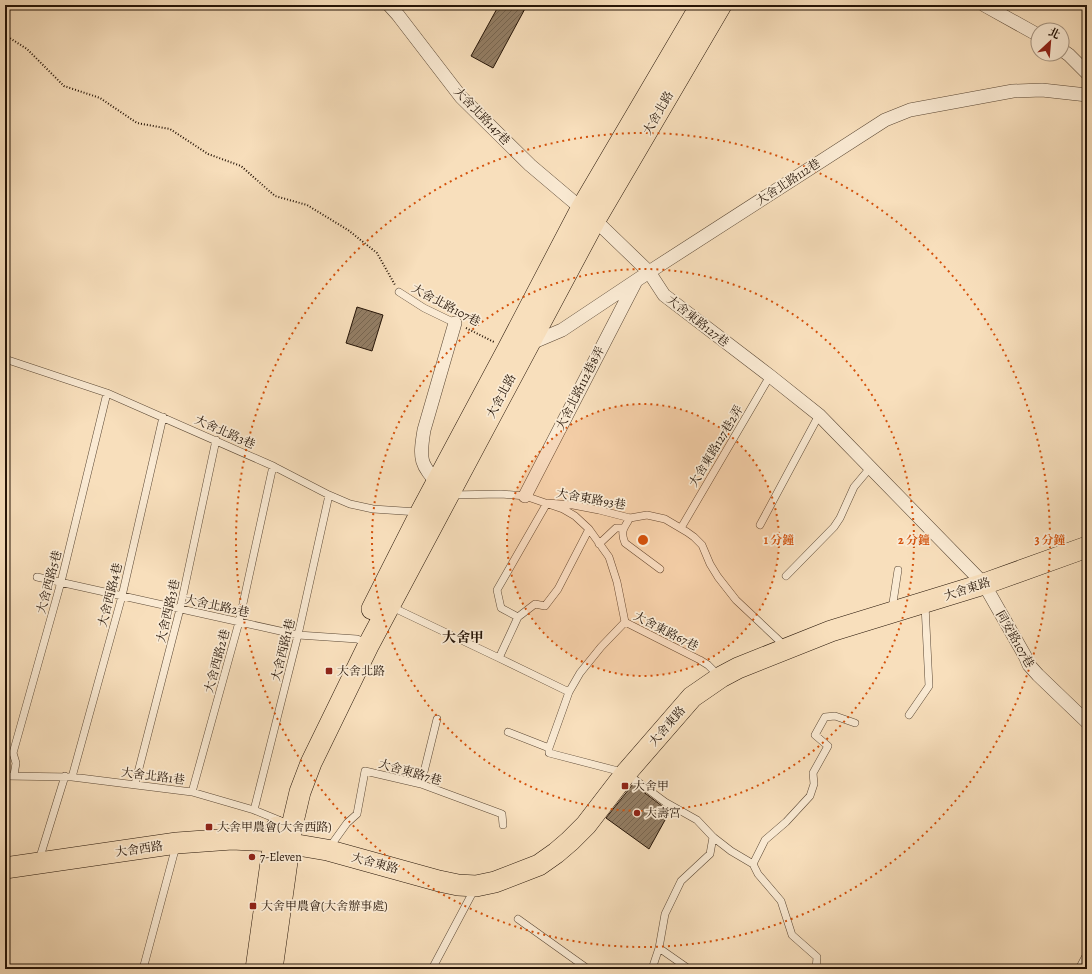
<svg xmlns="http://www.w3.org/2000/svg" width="1092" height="974" font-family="Alegreya,'Noto Serif TC',serif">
  <defs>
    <pattern id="building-hatch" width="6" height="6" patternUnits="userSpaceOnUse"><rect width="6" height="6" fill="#937e65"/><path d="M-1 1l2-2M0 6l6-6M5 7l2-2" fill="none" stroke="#786651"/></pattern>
  </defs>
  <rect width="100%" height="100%" fill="#f8dfbc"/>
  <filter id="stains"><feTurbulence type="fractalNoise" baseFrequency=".005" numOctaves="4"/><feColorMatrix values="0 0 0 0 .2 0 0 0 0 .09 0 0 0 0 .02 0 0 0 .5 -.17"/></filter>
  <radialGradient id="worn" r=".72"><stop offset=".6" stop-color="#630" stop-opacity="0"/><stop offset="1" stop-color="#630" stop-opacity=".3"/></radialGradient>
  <path fill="url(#building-hatch)" stroke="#251407" d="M499,5H527L493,68L471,56Z
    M357,307L383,315L372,351L346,343Z
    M633,784L662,806L670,811L649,849L606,818Z"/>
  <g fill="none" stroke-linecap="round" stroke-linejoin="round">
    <defs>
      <path id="service" d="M399,292L424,308L455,323
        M5,359L107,393L273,466L329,495L350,504L373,509L418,512
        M451,495L501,494L525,496L563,509L575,516L589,529L609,557L617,582L625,622
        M630,518C624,528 620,531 625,543L660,569
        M760,525L819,415
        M681,528L770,376
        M599,544L616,528H623
        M786,576L834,527L840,518L854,487L870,468
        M37,577L298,635L357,639L367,643
        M392,607L499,658L518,617L535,604L545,606L558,589L589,529
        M892,609L898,570
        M518,617L501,608L497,590L547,503L573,505L599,510L630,518L647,515L665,519L687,532L694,537L702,545L710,564L718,577L736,600L786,647
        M625,622L700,660L708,665L719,676
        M499,658L569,692
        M909,715L929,686L925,605
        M508,732L549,748V753L626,773L665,802L697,820L713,837L731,851L753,864
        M549,748L569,692L580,673L601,647L625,622
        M14,775L16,763L13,753L61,582L107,393
        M5,776L72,777L192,792L254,810L281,821
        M72,777L122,596L163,417
        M135,784L180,609L216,440
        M421,784L437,719
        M192,792L239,622L273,466
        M254,810L298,635L329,495
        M329,848L347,823L357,814L365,771L421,784L502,814L503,825
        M39,860L65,776
        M753,864L765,840L786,822L810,796L814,784L813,773L828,746L815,735L825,717L835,716L855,723
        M753,864L758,874L781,901L792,935L817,957L816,969
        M518,919L588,969
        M659,948L689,969
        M143,969L176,846
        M432,969L475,888
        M652,969L659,948L665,914L681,881L710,854L713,837
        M1079,969L1087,954"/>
      <path id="minor" d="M389,5L398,15L461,97L530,165L595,220L649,272L664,295L770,376L819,415L984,584L1025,656L1029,665L1038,675L1087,722
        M984,5L1038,35
        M1062,50L1069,55L1087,73
        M529,344L562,330L649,272L885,120L910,110L1013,91L1042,90L1087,95
        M440,486C420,464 419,460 424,430L455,323
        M525,496L635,283"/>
      <path id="primary" d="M372,609L421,512L508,349L581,209L701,5
        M5,868L177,843L232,839L274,841L327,850L439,881L458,885L476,886L495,882L539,865L556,853L570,841L586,825L626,773L692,697L721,677L738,668L831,631L984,584L1087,547
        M256,969L274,841L277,827
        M272,969L292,826L300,792L311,763L369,644L595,220L721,5"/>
    </defs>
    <use href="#service" stroke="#5a4734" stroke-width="8"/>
    <use href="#minor" stroke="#5a4734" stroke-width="14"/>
    <use href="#primary" stroke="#251407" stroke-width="22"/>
    <path stroke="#251407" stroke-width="2" stroke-dasharray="1 2" stroke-linecap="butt" d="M5,35L27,49L64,86L100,98L137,123L170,129L208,154L241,166L275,196L307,205L348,230L377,253L395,285
      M466,328L494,342"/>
    <use href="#service" stroke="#faead3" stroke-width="7"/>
    <use href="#minor" stroke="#faead3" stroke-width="13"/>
    <use href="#primary" stroke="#f8dfbc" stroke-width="21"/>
  </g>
  <circle cx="643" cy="540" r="136" fill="#d4520c" fill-opacity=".12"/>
  <g fill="none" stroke="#d4520c" stroke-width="2" stroke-dasharray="2 4">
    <circle cx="643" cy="540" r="136"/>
    <circle cx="643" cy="540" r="271"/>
    <circle cx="643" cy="540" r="407"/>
  </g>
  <g fill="#8f2418" stroke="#faead3" stroke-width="1.5">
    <rect x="325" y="667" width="8" height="8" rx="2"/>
    <rect x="621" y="782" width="8" height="8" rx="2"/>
    <circle cx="637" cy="813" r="4"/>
    <rect x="205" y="823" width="8" height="8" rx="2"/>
    <circle cx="252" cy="857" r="4"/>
    <rect x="249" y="902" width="8" height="8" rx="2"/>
  </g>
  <g text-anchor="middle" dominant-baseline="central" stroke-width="3.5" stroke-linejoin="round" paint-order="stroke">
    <g font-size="12" fill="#251407" stroke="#faead3">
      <text transform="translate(658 113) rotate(-60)">大舍北路</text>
      <text transform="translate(482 116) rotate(46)">大舍北路147巷</text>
      <text transform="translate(788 182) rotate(-33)">大舍北路112巷</text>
      <text transform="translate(446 305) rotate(28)">大舍北路107巷</text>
      <text transform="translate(698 321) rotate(38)">大舍東路127巷</text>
      <text transform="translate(580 388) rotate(-63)">大舍北路112巷8弄</text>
      <text transform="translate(501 396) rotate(-62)">大舍北路</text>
      <text transform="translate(225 432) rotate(24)">大舍北路3巷</text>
      <text transform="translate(716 446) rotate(-59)">大舍東路127巷2弄</text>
      <text transform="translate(591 499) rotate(10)">大舍東路93巷</text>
      <text transform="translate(49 582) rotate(-75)">大舍西路5巷</text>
      <text transform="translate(967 589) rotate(-18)">大舍東路</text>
      <text transform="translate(110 595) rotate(-76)">大舍西路4巷</text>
      <text transform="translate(217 606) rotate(12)">大舍北路2巷</text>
      <text transform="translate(168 611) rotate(-77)">大舍西路3巷</text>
      <text transform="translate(666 631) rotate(27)">大舍東路67巷</text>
      <text transform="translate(1015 639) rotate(60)">同安路107巷</text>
      <text transform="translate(283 650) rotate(-76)">大舍西路1巷</text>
      <text transform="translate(217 661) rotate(-75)">大舍西路2巷</text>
      <text transform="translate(667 726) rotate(-49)">大舍東路</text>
      <text transform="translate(410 772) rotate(16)">大舍東路7巷</text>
      <text transform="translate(153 776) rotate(7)">大舍北路1巷</text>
      <text transform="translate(139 849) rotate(-8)">大舍西路</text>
      <text transform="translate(375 863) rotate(15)">大舍東路</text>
    </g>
    <g font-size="12" fill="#251407" stroke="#faead3" text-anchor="start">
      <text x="337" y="671">大舍北路</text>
      <text x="633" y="786">大舍甲</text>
      <text x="645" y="813">大壽宮</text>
      <text x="217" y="827">大舍甲農會(大舍西路)</text>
      <text x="260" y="857">7-Eleven</text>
      <text x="261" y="906">大舍甲農會(大舍辦事處)</text>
    </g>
    <g font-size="14" font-weight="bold" fill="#251407" stroke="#faead3">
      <text x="463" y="637">大舍甲</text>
    </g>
  </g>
  <circle cx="643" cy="540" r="6" fill="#d4520c" stroke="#faead3" stroke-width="2"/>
  <g font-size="12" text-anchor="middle" font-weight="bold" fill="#d4520c" stroke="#faead3" stroke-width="3.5" stroke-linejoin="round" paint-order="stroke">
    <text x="779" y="544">1 分鐘</text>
    <text x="914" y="544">2 分鐘</text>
    <text x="1050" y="544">3 分鐘</text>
  </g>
  <rect width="1092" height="974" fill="none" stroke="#f8dfbc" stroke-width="20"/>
  <rect x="6" y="6" width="1080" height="962" fill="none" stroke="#251407" stroke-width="2"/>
  <rect x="10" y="10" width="1072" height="954" fill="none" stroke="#251407"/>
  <g transform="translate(1050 42) rotate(26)"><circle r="19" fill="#faead3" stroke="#a59481"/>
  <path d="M0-3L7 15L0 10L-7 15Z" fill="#8f2418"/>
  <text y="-6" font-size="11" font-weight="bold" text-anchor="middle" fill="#251407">北</text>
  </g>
  <rect width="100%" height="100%" filter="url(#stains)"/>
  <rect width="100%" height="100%" fill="url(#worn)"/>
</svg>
